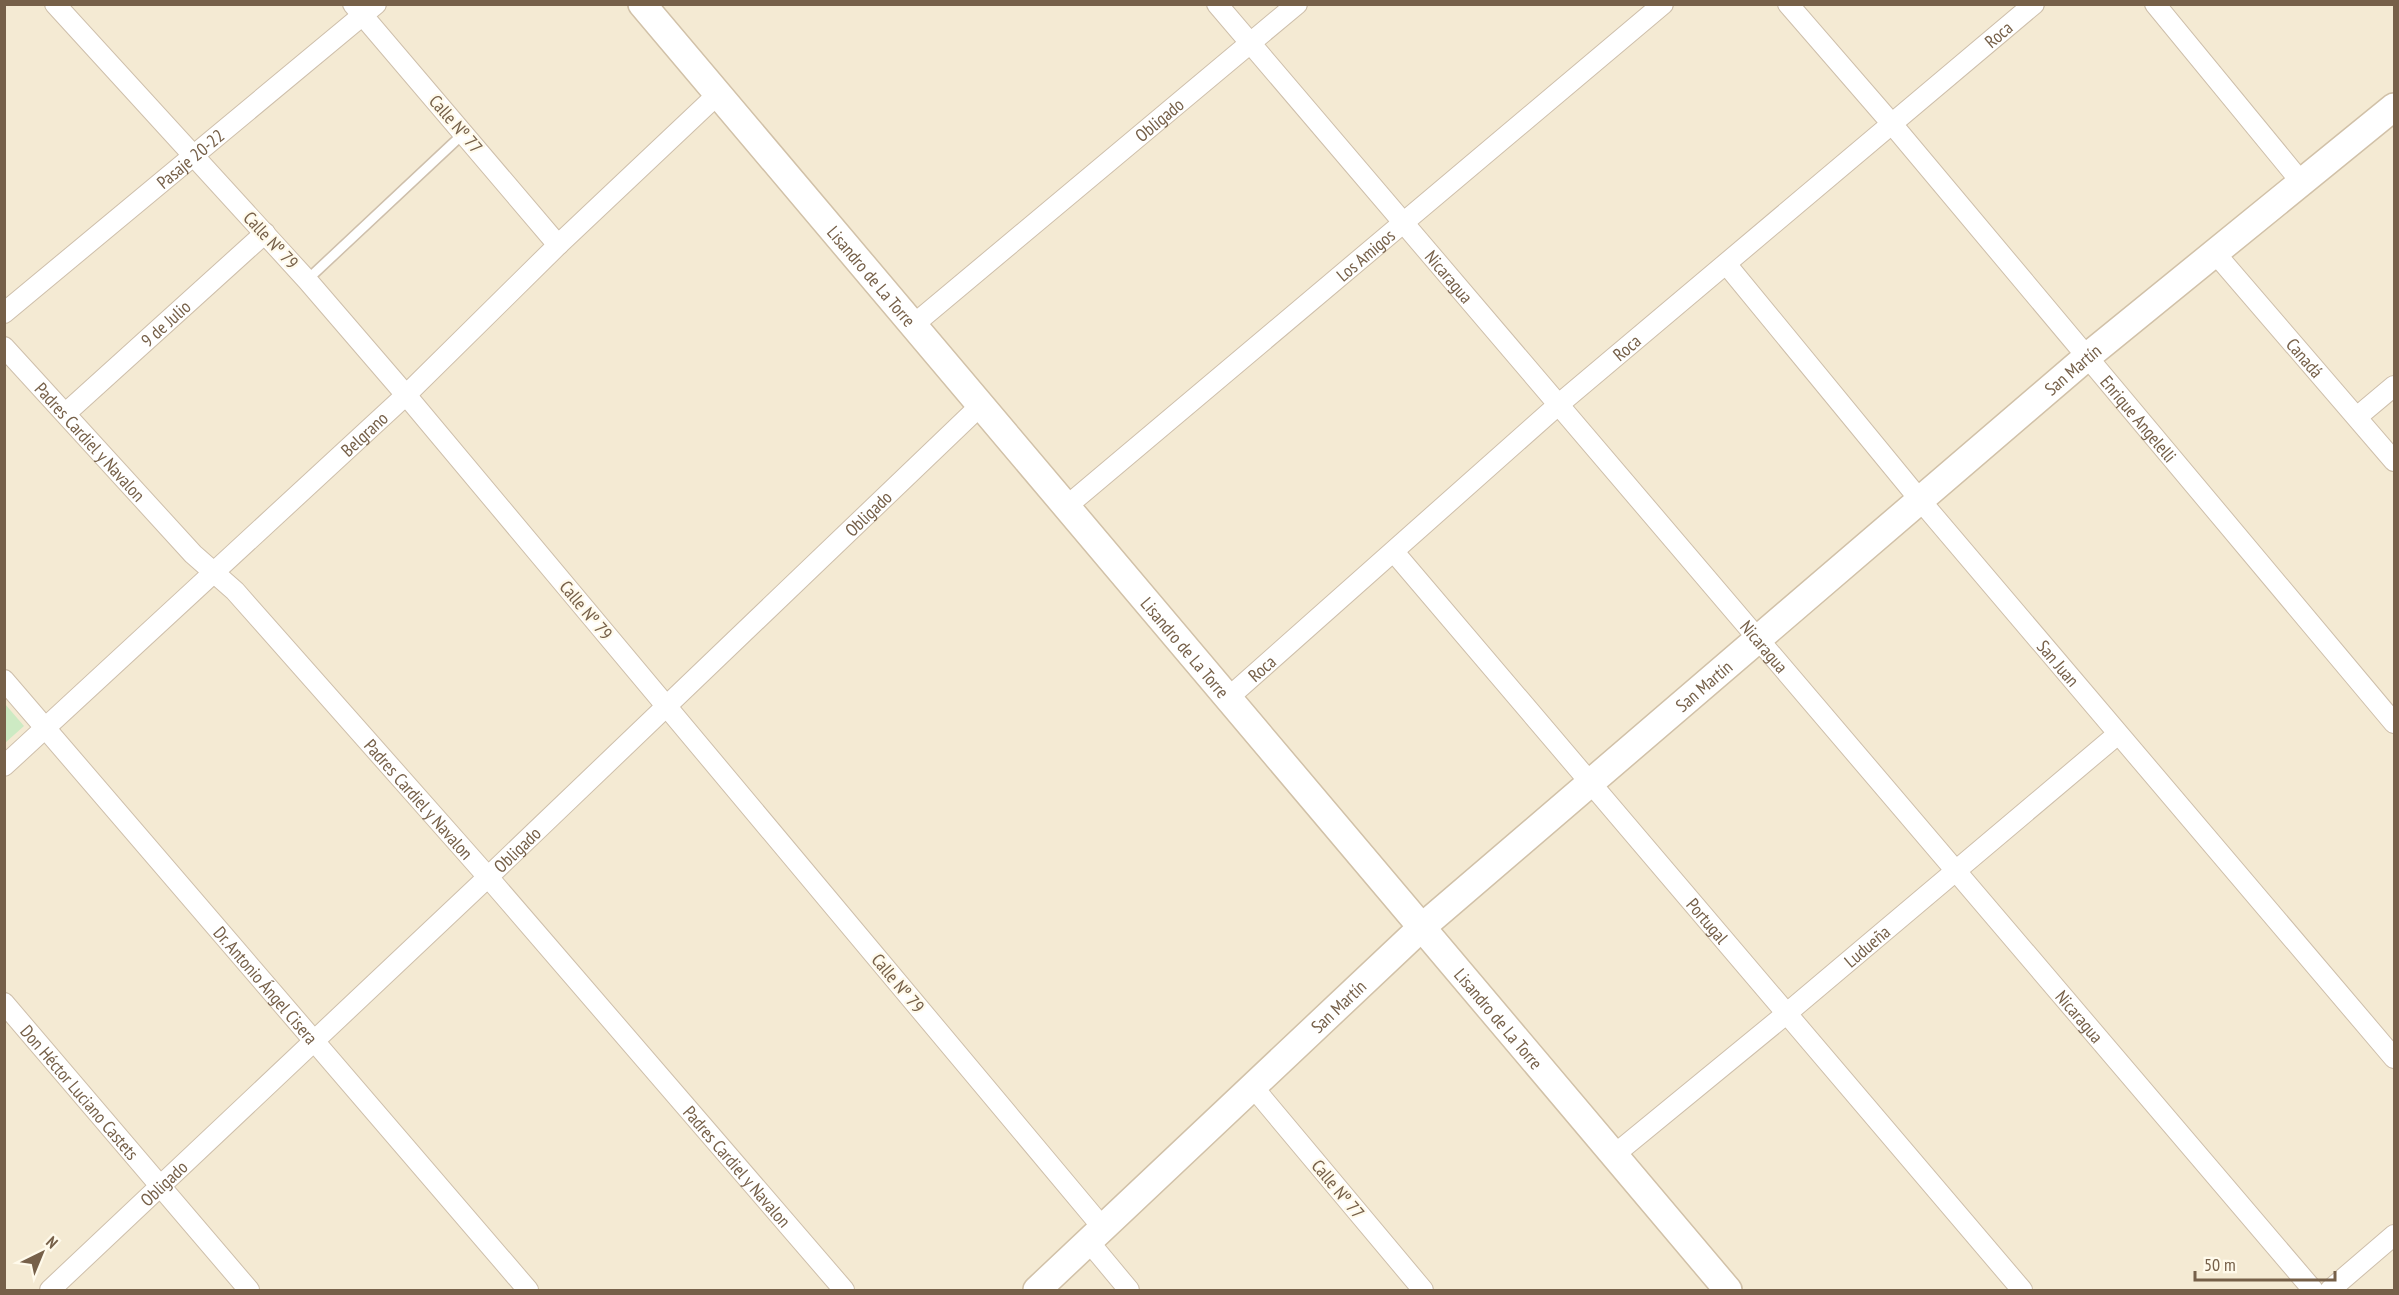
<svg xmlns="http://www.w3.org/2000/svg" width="2399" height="1295" font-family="'PT Sans Narrow',sans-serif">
  <rect width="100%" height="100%" fill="#fcf7e5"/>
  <path fill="#f4ead3" d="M5,5H2394V1290H5Z"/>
  <path fill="#cdeac3" d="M5,704L24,726L5,743H4Z"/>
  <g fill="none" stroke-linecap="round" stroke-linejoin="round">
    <defs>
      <path id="lane" d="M307,280L464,133"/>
      <g id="street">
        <path d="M55,4L307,280L406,395L1103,1228"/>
        <path d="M353,4L558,245"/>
        <path id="s1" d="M1217,4L2313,1290"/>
        <path id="s2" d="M1788,4L1892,124L2394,723"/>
        <path d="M2155,4L2302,183"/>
        <path id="s3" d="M2215,253L2394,461"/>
        <path id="s4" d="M1727,265L1920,500L2394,1058"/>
        <path id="s5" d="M4,313L376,4"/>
        <path id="s6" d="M912,326L1297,4"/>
        <path id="s7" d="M4,347L193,554L235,591L488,877L844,1290"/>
        <path id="s8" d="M66,413L265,233"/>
        <path d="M2357,417L2394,386"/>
        <path id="s9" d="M1067,506L1663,4"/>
        <path id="s10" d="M1394,552L2022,1290"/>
        <path id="s11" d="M4,680L528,1290"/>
        <path id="s12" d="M1228,698L1558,405L2034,4"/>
        <path id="s13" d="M4,766L406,395L558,245L718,94"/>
        <path id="s14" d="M4,1003L249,1290"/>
        <path d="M1253,1087L1423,1290"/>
        <path id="s15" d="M1614,1155L1786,1014L2118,734"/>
        <path d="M1089,1242L1129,1290"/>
        <path id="s16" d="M50,1290L488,877L981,405"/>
        <path d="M2330,1290L2394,1235"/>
      </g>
      <g id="secondary">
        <path id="s17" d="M642,4L1728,1290"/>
        <path id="s18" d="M1037,1290L1421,928L2088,356L2394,107"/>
      </g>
    </defs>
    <use href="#lane" stroke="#cebfab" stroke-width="12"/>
    <use href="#street" stroke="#cebfab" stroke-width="22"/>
    <use href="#secondary" stroke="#d1c1a8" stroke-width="30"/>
    <use href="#lane" stroke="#fff" stroke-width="9"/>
    <use href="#street" stroke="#fff" stroke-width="20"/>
    <use href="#secondary" stroke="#fff" stroke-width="27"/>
  </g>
  <g text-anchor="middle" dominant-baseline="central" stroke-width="4.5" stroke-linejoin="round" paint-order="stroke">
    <g font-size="18" fill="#766049" stroke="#fffaeb">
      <text stroke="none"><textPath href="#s12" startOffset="1017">Roca</textPath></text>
      <text stroke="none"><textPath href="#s6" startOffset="322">Obligado</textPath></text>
      <text transform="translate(456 124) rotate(49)">Calle Nº 77</text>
      <text stroke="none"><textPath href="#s5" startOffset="242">Pasaje 20-22</textPath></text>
      <text transform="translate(271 240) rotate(47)">Calle Nº 79</text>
      <text stroke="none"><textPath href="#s9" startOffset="390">Los Amigos</textPath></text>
      <text stroke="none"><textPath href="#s17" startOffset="356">Lisandro de La Torre</textPath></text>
      <text stroke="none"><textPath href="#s1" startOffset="358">Nicaragua</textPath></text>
      <text stroke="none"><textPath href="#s8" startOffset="134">9 de Julio</textPath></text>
      <text stroke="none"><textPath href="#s12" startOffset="531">Roca</textPath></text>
      <text stroke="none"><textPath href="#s3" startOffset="138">Canadá</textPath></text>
      <text stroke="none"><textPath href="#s18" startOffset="1386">San Martín</textPath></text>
      <text stroke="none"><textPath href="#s2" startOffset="543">Enrique Angelelli</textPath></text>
      <text stroke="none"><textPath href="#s13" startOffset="490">Belgrano</textPath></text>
      <text stroke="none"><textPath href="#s7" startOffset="128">Padres Cardiel y Navalon</textPath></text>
      <text stroke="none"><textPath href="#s16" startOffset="1128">Obligado</textPath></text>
      <text transform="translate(586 610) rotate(50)">Calle Nº 79</text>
      <text stroke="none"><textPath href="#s17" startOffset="842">Lisandro de La Torre</textPath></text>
      <text stroke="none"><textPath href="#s1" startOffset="844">Nicaragua</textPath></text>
      <text stroke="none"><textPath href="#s4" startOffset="518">San Juan</textPath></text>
      <text stroke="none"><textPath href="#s12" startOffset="45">Roca</textPath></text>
      <text stroke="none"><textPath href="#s18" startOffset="900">San Martín</textPath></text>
      <text stroke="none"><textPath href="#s7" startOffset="614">Padres Cardiel y Navalon</textPath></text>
      <text stroke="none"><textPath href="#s16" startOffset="642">Obligado</textPath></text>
      <text stroke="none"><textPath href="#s10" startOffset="484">Portugal</textPath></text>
      <text stroke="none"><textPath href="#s15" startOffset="328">Ludueña</textPath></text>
      <text transform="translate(898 983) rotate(50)">Calle Nº 79</text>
      <text stroke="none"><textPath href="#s11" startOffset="402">Dr. Antonio Ángel Cisera</textPath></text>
      <text stroke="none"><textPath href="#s18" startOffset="414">San Martín</textPath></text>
      <text stroke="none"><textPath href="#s1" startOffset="1330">Nicaragua</textPath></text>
      <text stroke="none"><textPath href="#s17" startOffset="1328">Lisandro de La Torre</textPath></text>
      <text stroke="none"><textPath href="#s14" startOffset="117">Don Héctor Luciano Castets</textPath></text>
      <text stroke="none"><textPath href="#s7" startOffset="1100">Padres Cardiel y Navalon</textPath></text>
      <text stroke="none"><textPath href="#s16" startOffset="156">Obligado</textPath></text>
      <text transform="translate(1338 1189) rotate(50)">Calle Nº 77</text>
    </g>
  </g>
  <rect width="2399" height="1295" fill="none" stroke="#766049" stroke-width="12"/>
  <g transform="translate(42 1253) rotate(43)" stroke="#fffaeb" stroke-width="4.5" paint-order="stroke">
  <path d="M0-4.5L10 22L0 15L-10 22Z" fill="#766049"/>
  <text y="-9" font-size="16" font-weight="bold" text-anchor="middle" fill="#766049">N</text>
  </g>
  <path d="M2195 1271v9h140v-9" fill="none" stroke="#766049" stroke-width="3"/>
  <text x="2204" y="1271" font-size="18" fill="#766049" stroke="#fffaeb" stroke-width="4.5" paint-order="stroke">50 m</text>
</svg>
